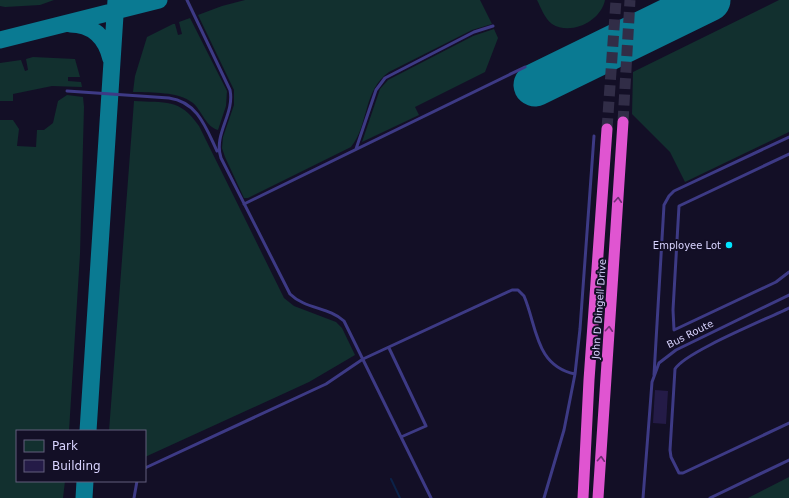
<svg xmlns="http://www.w3.org/2000/svg" width="789" height="498" font-family="'DejaVu Sans',sans-serif">
  <rect width="100%" height="100%" fill="#130f26"/>
  <path fill="#12302f" d="M0,0H54L40,5L5,7L0,6Z
    M245,0H480L492,24L472,30L389,72C363,90 369,125 351,147L248,198H244L225,157L222,148L223,137L234,105V90L198,15L222,6Z
    M537,0H605C601,21 571,36 552,24C545,19 541,8 537,0Z
    M779,0H789V132L685,182L670,152L632,114L633,72Z
    M190,18L227,91L226,106L218,130C206,127 202,111 193,103C177,91 153,93 133,92L135,76L147,37L173,24H175L178,35L182,34L179,22Z
    M494,29L498,38L485,72L415,107L419,115L362,142L380,89L388,80L473,36Z
    M33,57L75,59L80,77H68V81L81,82L82,87L52,86L13,94V101H0V63L21,60L25,71L28,70L26,59Z
    M67,95L83,97L84,107L80,254L69,431H17V481H65L63,498H0V120H13L19,129L17,146L36,147L37,130H44L53,123L58,101Z
    M134,101C165,103 180,98 199,126L284,298L294,306L336,322L342,328L355,355L309,382L145,457V431H109Z
    M789,477V498H748Z"/>
  <g fill="none" stroke-linecap="round" stroke-linejoin="round">
    <path stroke="#0c2248" stroke-width="2" d="M391,479L400,498"/>
    <path stroke="#0a7a92" stroke-width="17" d="M70,24C93,24 106,38 111,59
      M0,40L159,0
      M88,431L116,0
      M84,498L85,481"/>
    <path stroke="#0a7a92" stroke-width="43" d="M535,85L709,0"/>
  </g>
  <path fill="#241b47" d="M655,390L668,391L666,424L653,423Z"/>
  <g fill="none" stroke-linecap="round" stroke-linejoin="round">
    <path stroke="#312d47" stroke-width="11" stroke-dasharray="11 5.5" stroke-linecap="butt" d="M623,122L630,0
      M607,129L616,0"/>
    <path stroke="#3d3a85" stroke-width="3" d="M187,0L230,90C235,114 213,134 221,158L290,294C305,309 329,307 344,321L431,498
      M67,91L169,98C198,102 206,128 217,151
      M356,149L376,90L385,78L474,32L493,26
      M789,154L679,206L673,310L674,330L776,282L789,272
      M244,204L525,67
      M789,308C767,319 685,352 675,369L670,450L671,457L679,473H683L789,423
      M389,348L426,426L401,437
      M654,375L664,205L669,196L674,191L789,137
      M145,468L326,384L363,359L512,290H518L524,296C537,326 535,366 575,374
      M134,498L137,481
      M544,498L564,430L575,374L580,329L594,136
      M643,498L652,382L659,363L676,350L789,295
      M710,498L789,460"/>
    <path stroke="#e055d1" stroke-width="11" d="M583,498L589,380L607,129
      M598,498L623,122"/>
  </g>
  <defs><path id="oneway-chevron" d="M-2-3.5L2.5 0L-2 3.5" fill="none" stroke-width="1.6" stroke-linecap="round" stroke-linejoin="round"/></defs>
  <g stroke="#6f2e73">
    <use href="#oneway-chevron" transform="translate(618 200) rotate(-86)"/>
    <use href="#oneway-chevron" transform="translate(609 329) rotate(-86)"/>
    <use href="#oneway-chevron" transform="translate(601 459) rotate(-86)"/>
  </g>
  <circle fill="#00e5ff" stroke="#130f26" stroke-width="1.5" cx="729" cy="245" r="4"/>
  <g text-anchor="middle" dominant-baseline="central" stroke-width="4" stroke-linejoin="round" paint-order="stroke">
    <g font-size="10" fill="#d9d4ff" stroke="#130f26" text-anchor="end">
      <text x="721" y="245">Employee Lot</text>
    </g>
    <g font-size="10" fill="#d9d4ff" stroke="#130f26">
      <text transform="translate(599 309) rotate(-86)">John D Dingell Drive</text>
      <text transform="translate(690 334) rotate(-27)">Bus Route</text>
    </g>
  </g>
  <rect x="16" y="430" width="130" height="52" fill="#130f26" stroke="#625e7d"/>
  <rect x="24" y="440" width="20" height="12" fill="#12302f" stroke="#625e7d"/>
  <text x="52" y="450" font-size="12" fill="#d9d4ff">Park</text>
  <rect x="24" y="460" width="20" height="12" fill="#241b47" stroke="#625e7d"/>
  <text x="52" y="470" font-size="12" fill="#d9d4ff">Building</text>
</svg>
